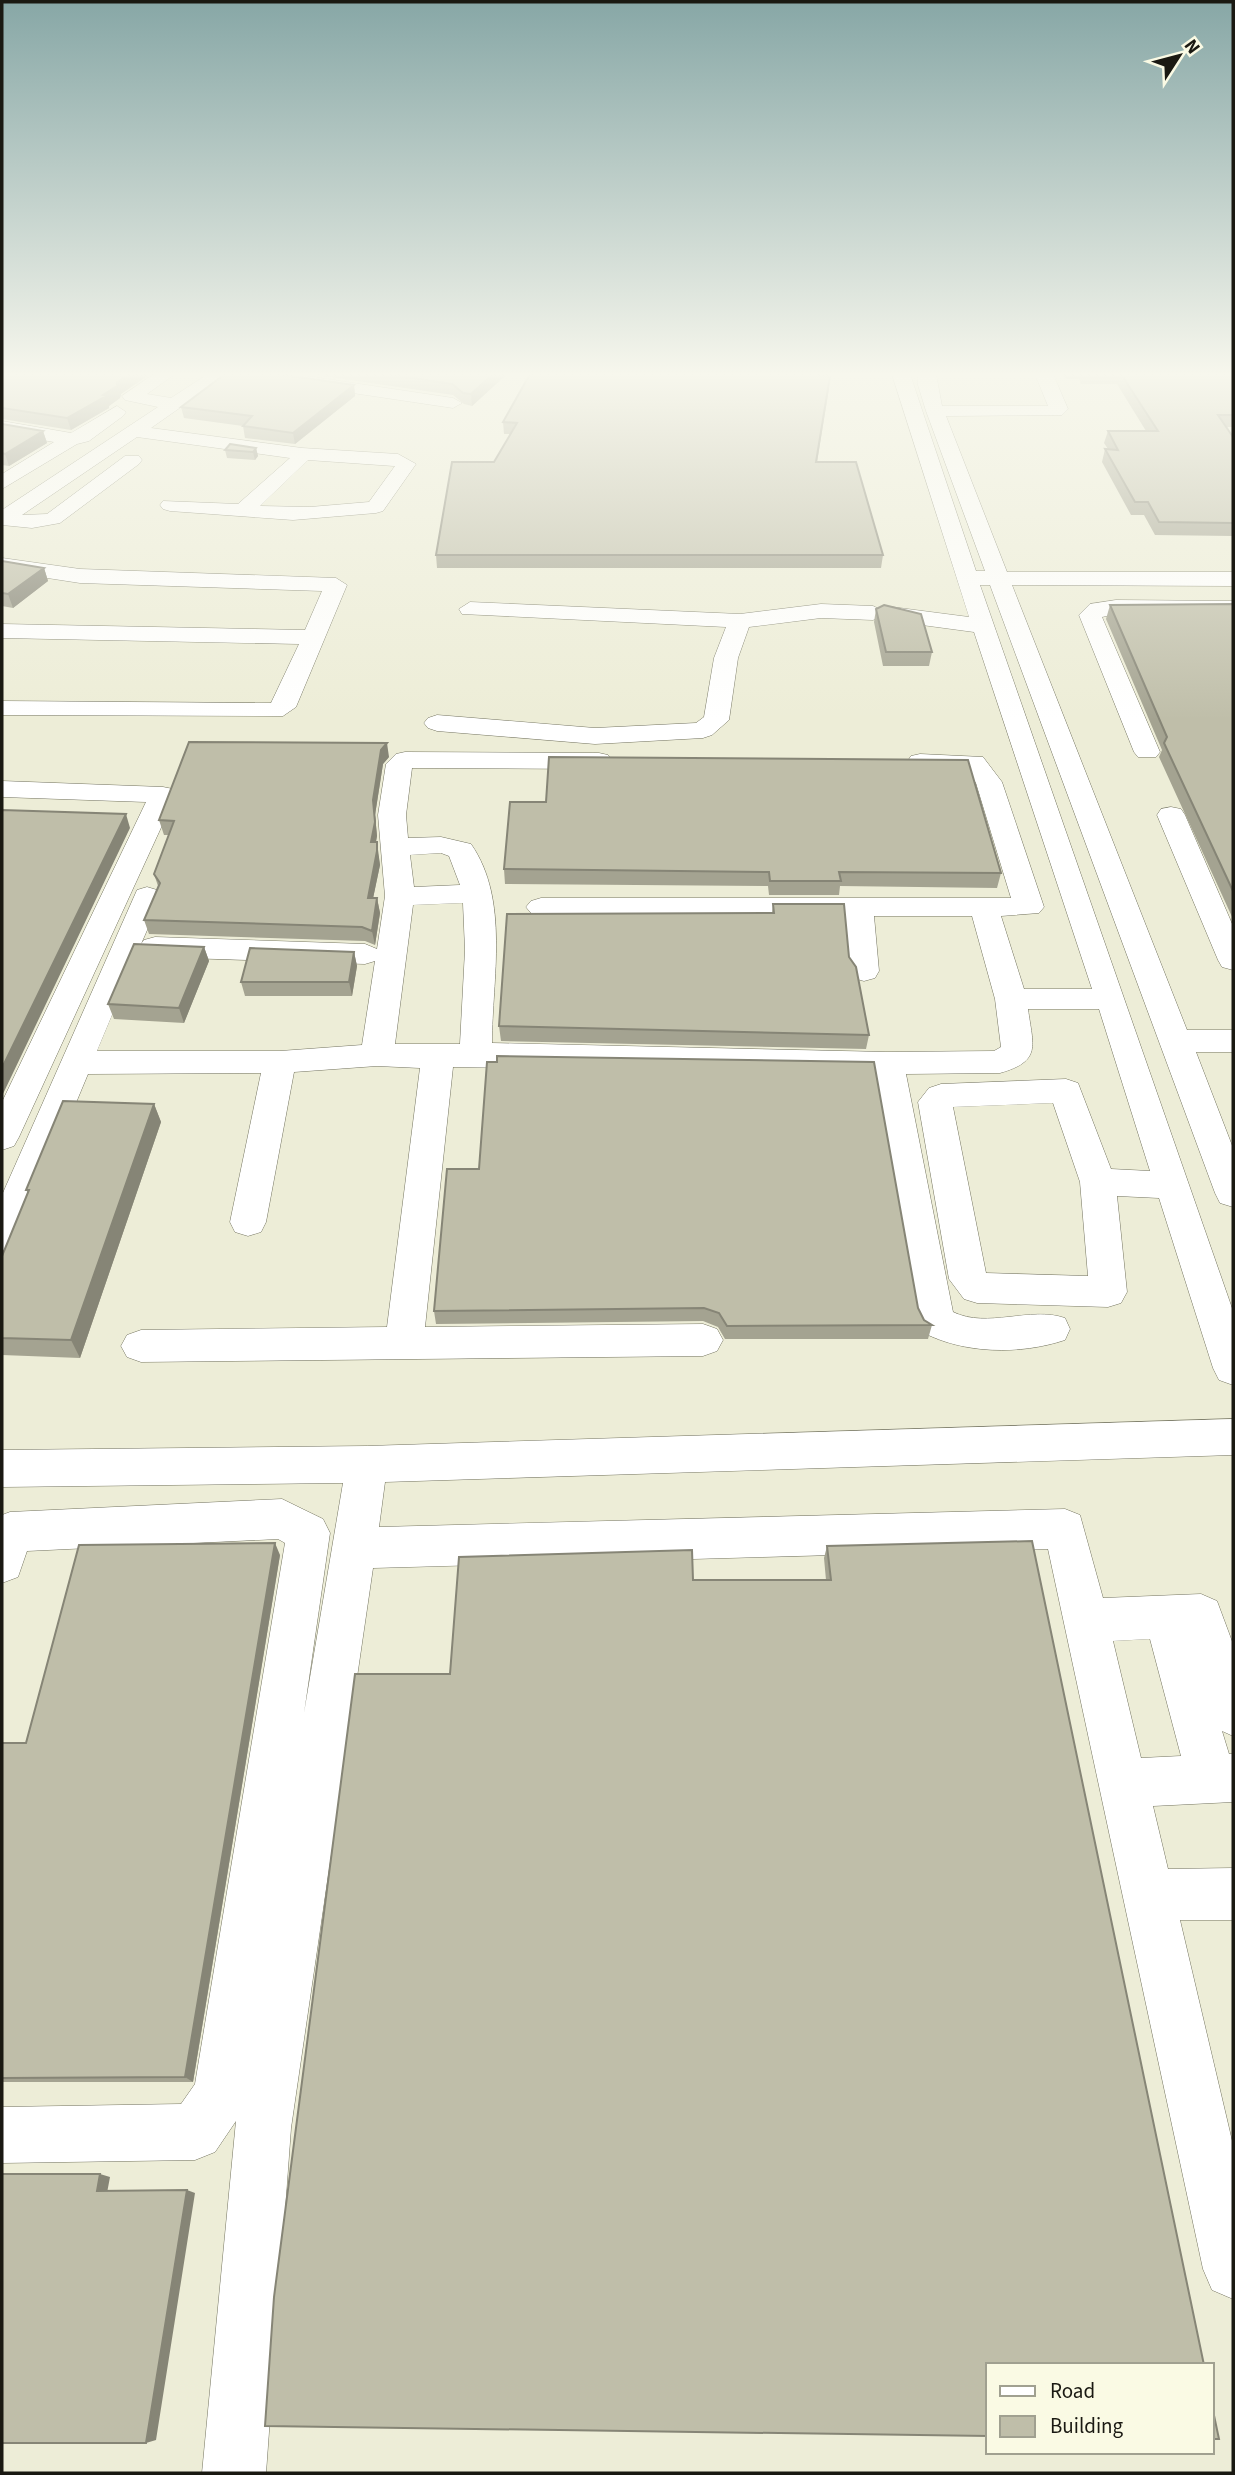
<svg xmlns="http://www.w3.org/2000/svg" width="1235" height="2475" font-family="'Source Sans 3',sans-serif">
  <rect width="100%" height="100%" fill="#ededd7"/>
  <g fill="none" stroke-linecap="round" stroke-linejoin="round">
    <defs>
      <path id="minor" d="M154,374H175L147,394L171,398L208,374H228L151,428L302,448L398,454L416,464L383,511L376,513L293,520L170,511L163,509L160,505L163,501L238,504L290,458L137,437L22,515L47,514L125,456H139L142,460L139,464L60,523L32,528L2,525V510L158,407L125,400L122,396ZM308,460L394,466H395L369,502L310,507L260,506Z
        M250,374H293L453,398L462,403L453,408L259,379Z
        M892,374H910L976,571H985L926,411L918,385V374H936L942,406H1048L1035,374H1053L1068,409L1062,415L946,416L1007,572H1233V586L1012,585L1187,1030H1233V1052H1196L1233,1148V1207L1220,1203L1215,1193L990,585H980L1233,1311V1385L1219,1380L1213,1368L1159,1198L1117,1196L1127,1292L1121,1303L1108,1307L977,1303L964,1299L949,1279L918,1102L929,1088L941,1084L1066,1079L1078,1083L1111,1169L1150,1171L1099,1009H1028C1033,1046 1042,1061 1000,1073L906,1074L953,1312C988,1329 1030,1306 1065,1318L1070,1329L1065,1340C1020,1355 964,1354 922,1332L917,1321L873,1074L453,1067L425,1327L703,1324L717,1329L723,1340L717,1351L703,1356L141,1362L127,1357L121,1346L127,1335L141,1330L387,1327L420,1068L377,1066L294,1072L266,1222L261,1232L248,1236L235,1232L230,1222L261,1073L88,1074L20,1237L15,1247L2,1251V1195L137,890L147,887L157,890L162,896L141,944L144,940L155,937L365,944L377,949L385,896L378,815L386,764L396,754L405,752L599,753L608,755L612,761L608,767L599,769L412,768L406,815L408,838L441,837L471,844C510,900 492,979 492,1043L887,1052L994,1051L1001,1047L995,999L972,916H874L879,971L875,978L864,981L853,978L849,971L844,916H541L531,913L526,907L531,901L541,898H1011L976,783L966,771L911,768L907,762L911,756L920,754L983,757L1002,782L1044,907L1039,913L1001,916L1024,989H1092L974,632L892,621L882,616L873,620L821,618L749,627L738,658L729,720L712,735L703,738L595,744L437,731L428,728L424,723L428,718L437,715L595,728L696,723L704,717L714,658L726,627L462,614L459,609L470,602L740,614L821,604L873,606L883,611L892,607L969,617ZM441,853L449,856L460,885L414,887L410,855ZM463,903L465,950L460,1044H395L413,905ZM140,948L144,954L155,957L365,964L375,961L362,1045L280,1051H97ZM1053,1103L1080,1182L1088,1276L986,1273L953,1107Z
        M117,406L126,412L123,416L89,441L77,444L2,489V474L54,442L2,433V421L71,433Z
        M2,558L80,569L336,578L347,585L296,707L283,716L2,715V701L271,703L299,644L2,638V624L305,630L322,591L80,583L2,571Z
        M1116,600L1233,601V615L1116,614L1102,617L1160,752L1156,757H1138L1134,752L1079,615L1090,604Z
        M2,781L163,787L173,789L176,795L19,1137L14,1146L2,1150V1102L146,802L2,797Z
        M1171,807L1181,809L1185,815L1233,926V970L1222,967L1218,960L1157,815L1161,809Z
        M1233,1419V1455L385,1482L379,1527L1065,1509L1080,1515L1103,1598L1201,1594L1217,1601L1233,1644V1736L1222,1731L1229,1754H1233V1802L1153,1806L1168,1869L1233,1868V1920H1180L1233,2145V2299L1212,2290L1203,2269L1048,1549L373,1568L291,2128L266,2473H202L236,2121L215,2152L195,2160L2,2163V2107L181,2104L195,2084L285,1543L278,1539L27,1551L18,1577L2,1583V1515L10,1512L282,1499L323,1519L330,1533L304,1713L343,1483L2,1487V1450L367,1446ZM1150,1639L1181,1756L1141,1758L1113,1641Z"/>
    </defs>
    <use href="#minor" stroke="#747460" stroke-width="1"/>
    <use href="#minor" fill="#fff" fill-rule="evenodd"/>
  </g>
  <path fill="#a4a391" d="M2,374H150L121,394L120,398L109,406V408L71,430L2,419Z
    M309,374H507L472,406L464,404L453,395Z
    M1063,374H1233V427H1226L1233,437V536L1155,535L1144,515H1131L1102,462L1105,449H1108L1104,443L1108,431H1146L1117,384H1081L1079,379H1066Z
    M354,385L355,396L295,444L245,438L243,426L184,418L181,407Z
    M829,388L817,462L883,555L881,568H437L436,555L511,434H504L503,422Z
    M2,424L43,431L47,443L9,466L2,465Z
    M256,448L258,456L255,460L227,458L225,450Z
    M2,561L44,568L48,581L13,608L2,606Z
    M1233,604V919L1159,757L1162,750L1106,619L1110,605Z
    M876,609L932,652L929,666H883L874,622Z
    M389,757L383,764L375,815L377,836L376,842L380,865L373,898H377L380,913L375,945L365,941L149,934L144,920L158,886L154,874L169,835H164L159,820Z
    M504,869L1001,873L997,888L840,886L839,895H769L768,886L505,884Z
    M773,904L849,957L869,1035L866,1049L501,1041L499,1026L772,913Z
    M204,947L209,961L184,1023L114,1019L108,1004Z
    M354,952L357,966L352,996H245L241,982Z
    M154,1104L161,1122L80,1358L2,1355V1256L28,1193L26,1190Z
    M479,1169L918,1308L924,1320L932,1325L928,1339H725L718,1327L703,1321L436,1324L434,1311Z
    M1032,1541L450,1674L693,1580H826L824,1558L827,1546Z
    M280,1555L193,2082H2V1743H26Z"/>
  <path fill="#868576" d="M130,374H150L121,394L120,398L109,406V408L71,430L67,418L103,395L117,382Z
    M493,374H507L472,406L471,394Z
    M354,385L355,396L295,444L293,433Z
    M43,431L47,443L9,466L5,454Z
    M256,448L258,456L255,460L253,452Z
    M44,568L48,581L13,608L8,594Z
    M387,743L389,757L383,764L375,815L377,836L373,856L371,842L373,800L381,750Z
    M126,814L130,828L2,1096V1068Z
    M377,842L380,865L370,913L368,898Z
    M377,898L380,913L375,945L372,931Z
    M204,947L209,961L184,1023L179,1008Z
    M354,952L357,966L352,996L349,982Z
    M154,1104L161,1122L80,1358L71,1340Z
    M275,1543L280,1555L193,2082L185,2077Z
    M100,2174L110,2177L107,2193L97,2191Z
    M187,2190L195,2193L156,2440L146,2443Z"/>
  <path fill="#bfbea9" stroke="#868576" stroke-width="2" d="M2,374H130L117,382V386L103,395L106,396L67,418L2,408Z
    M225,374H277L354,385L293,433L243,426L252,416L181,407Z
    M386,374H493L471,394L463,393L452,384Z
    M530,374H813L830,376L816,462H856L883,555H436L452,462H494L517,423L503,422Z
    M1121,374H1233V415H1218L1233,437V523L1159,522L1148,502H1135L1105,449L1118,450L1108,431H1158Z
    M2,424L43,431L5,454L2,453Z
    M230,444L256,448L253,452L225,450Z
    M2,561L44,568L8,594L2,593Z
    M1233,604V891L1164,743L1167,737L1110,605Z
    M884,605L921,614L932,652H886L876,609Z
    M189,742L387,743L381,750L373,800L375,822L371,842H377V851L368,898H377L372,931L362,927L144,920L160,883L154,874L174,821L159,820Z
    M549,757L968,760L1001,873L839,872L841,881H770L769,872L504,869L510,802H546Z
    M2,810L126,814L2,1068Z
    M773,904H844L849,957L856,967L869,1035L499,1026L507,914L774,913Z
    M134,944L204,947L179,1008L108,1004Z
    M250,948L354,952L349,982H241Z
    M497,1056L874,1062L918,1308L924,1320L932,1325L727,1326L719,1313L704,1308L434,1311L447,1169H479L487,1062H497Z
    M63,1101L154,1104L71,1340L2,1338V1256L29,1190H26Z
    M1032,1541L1204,2365H988V2436L265,2426L274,2297L355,1674H450L459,1557L692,1550L693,1580H831L827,1546Z
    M275,1543L185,2077L2,2078V1743H26L79,1545Z
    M2,2174H100L97,2191L187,2190L146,2443H2Z
    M1212,2406L1219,2439H1212Z"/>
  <linearGradient id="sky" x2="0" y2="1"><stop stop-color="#87a7a6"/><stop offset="0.52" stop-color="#f7f7ed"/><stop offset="1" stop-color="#f7f7ed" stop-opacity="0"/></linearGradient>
  <rect width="1235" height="720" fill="url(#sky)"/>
  <rect width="1235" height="2475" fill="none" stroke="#1a1912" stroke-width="7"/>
  <rect x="986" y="2363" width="228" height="91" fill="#fafae4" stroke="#a0a090" stroke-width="2"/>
  <rect x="1000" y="2386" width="35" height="10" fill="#ffffff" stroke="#a0a090" stroke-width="2"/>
  <text x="1050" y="2398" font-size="21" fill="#1a1912">Road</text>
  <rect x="1000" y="2416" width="35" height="21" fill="#bfbea9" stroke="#a0a090" stroke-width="2"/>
  <text x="1050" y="2433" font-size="21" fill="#1a1912">Building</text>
  <g transform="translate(1179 56) rotate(54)" stroke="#fafae4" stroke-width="5" paint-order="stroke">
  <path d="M0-5L12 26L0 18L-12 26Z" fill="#1a1912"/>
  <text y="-10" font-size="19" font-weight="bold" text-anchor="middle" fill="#1a1912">N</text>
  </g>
</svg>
